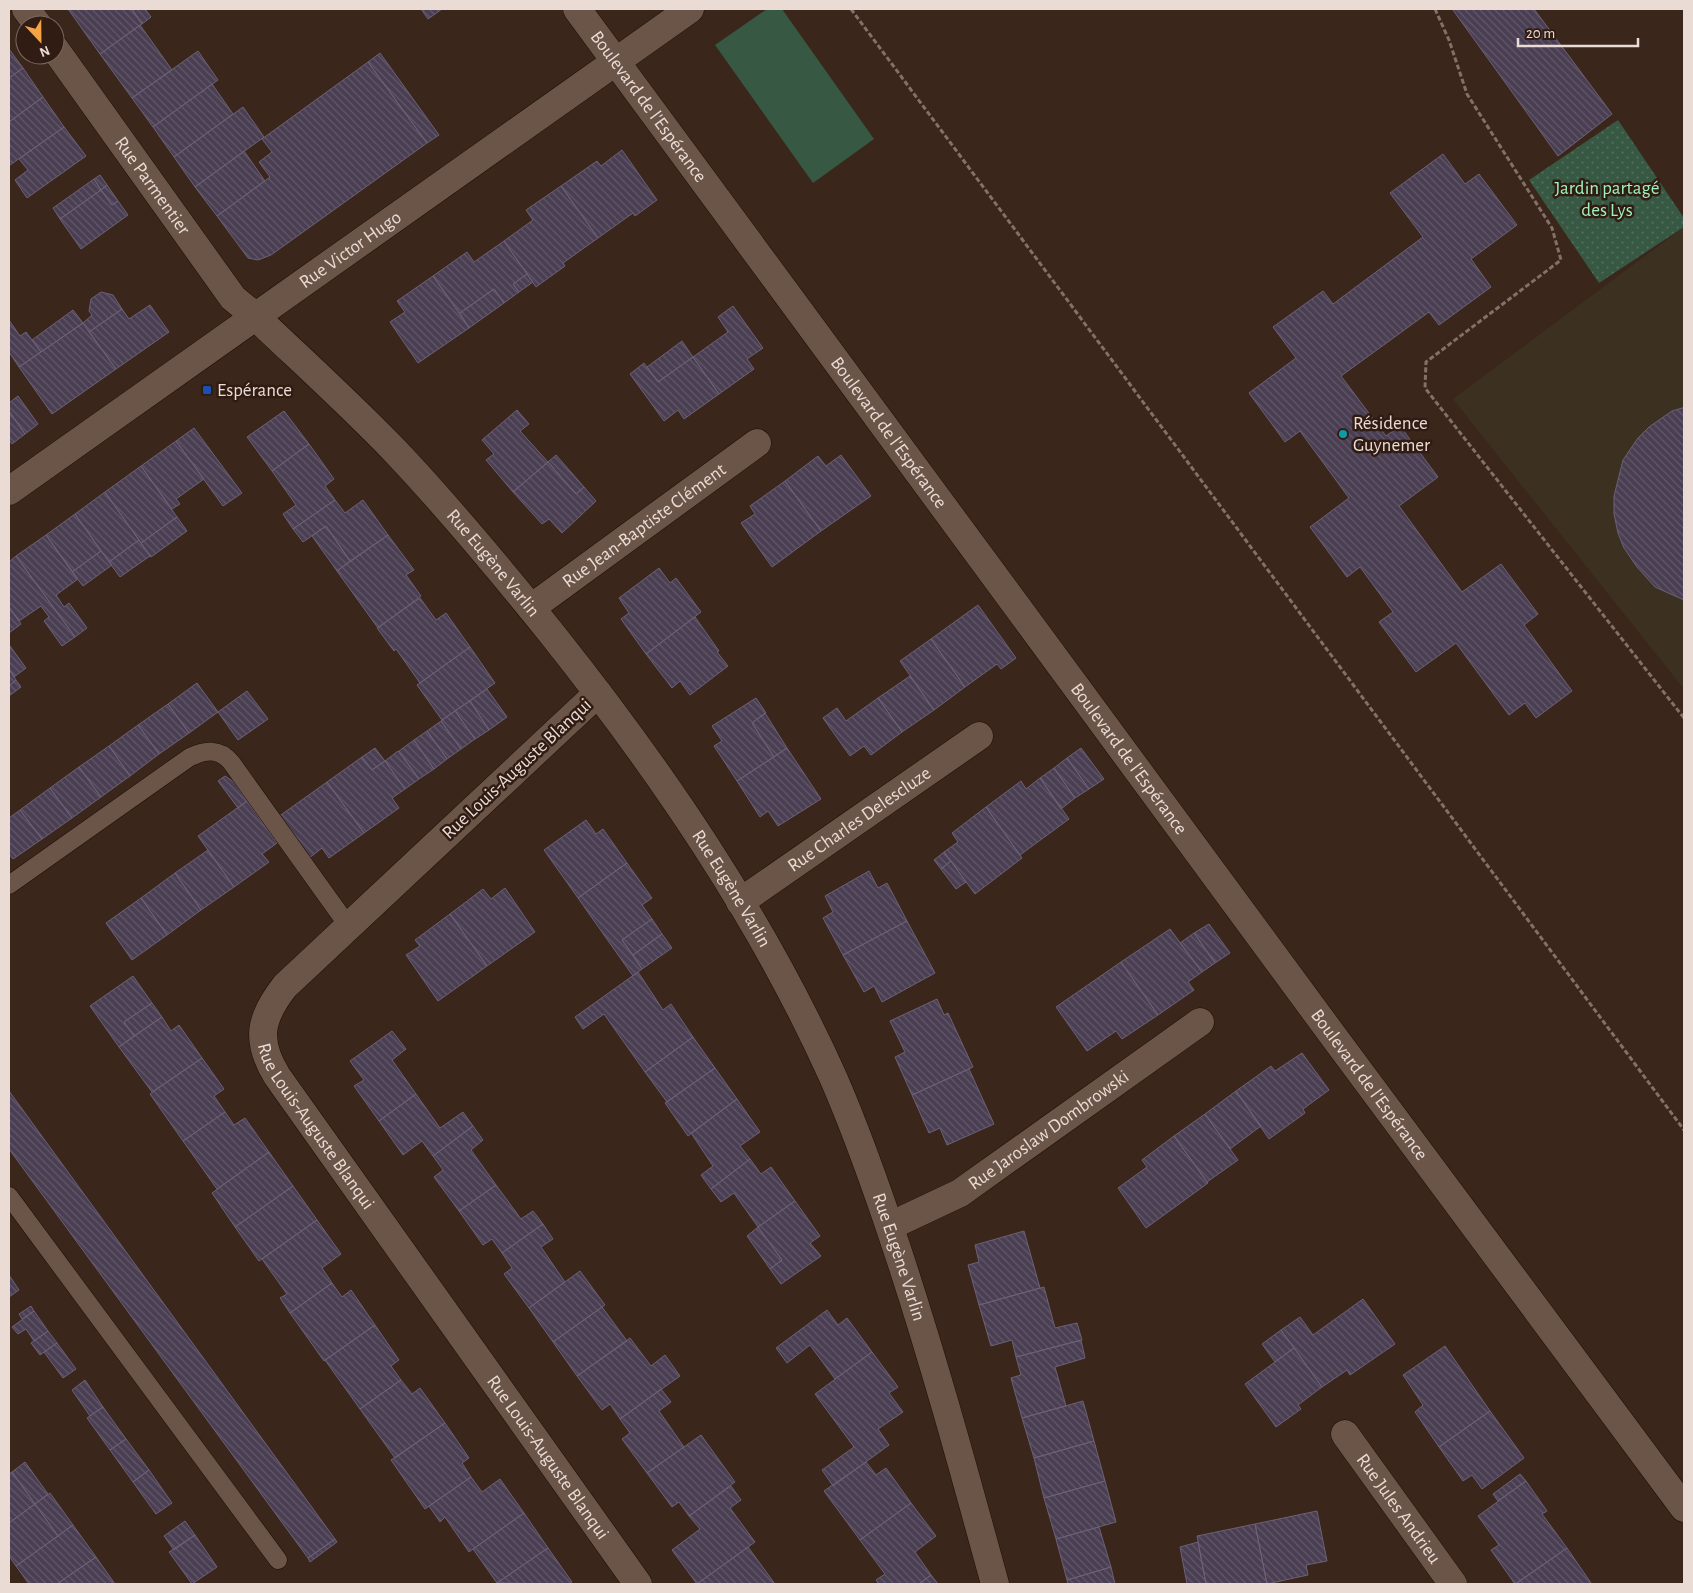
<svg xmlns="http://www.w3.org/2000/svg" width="1693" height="1593" font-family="'Alegreya Sans',sans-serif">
  <defs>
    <pattern id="garden-dots" width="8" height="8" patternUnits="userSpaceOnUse" patternTransform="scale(1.25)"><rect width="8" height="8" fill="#375843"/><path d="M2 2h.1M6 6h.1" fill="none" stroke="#546f5d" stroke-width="1.8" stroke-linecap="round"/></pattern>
    <pattern id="building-back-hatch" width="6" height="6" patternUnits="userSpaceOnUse" patternTransform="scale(1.25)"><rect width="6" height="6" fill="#493e52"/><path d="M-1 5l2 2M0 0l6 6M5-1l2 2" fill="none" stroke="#63596a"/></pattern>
  </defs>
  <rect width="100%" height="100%" fill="#3a261b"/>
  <path fill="#3c3121" d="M1684,227V689L1453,399Z"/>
  <path fill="#375843" d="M767,9H782L874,139L813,183L715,45Z"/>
  <path fill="url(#garden-dots)" d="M1618,120L1684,218V227L1599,283L1529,180Z"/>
  <path fill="url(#building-back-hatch)" stroke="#6c6177" d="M68,9H132L142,24L100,54Z
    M132,9H145L151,17L142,24Z
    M421,9H442L428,19Z
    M1455,9H1534L1612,114L1558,156L1453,10Z
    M140,25L172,70L132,98L100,54Z
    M9,49L23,68L9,78Z
    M198,51L218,80L153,127L132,98Z
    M380,53L439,135L427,143L368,62Z
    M368,62L427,143L271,255L258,260L248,258L217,216L270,177L259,162L272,152L262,139Z
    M23,68L43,97L9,122V78Z
    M212,84L233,114L174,157L153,127Z
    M43,97L64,127L10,165L9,163V122Z
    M243,107L264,137L195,187L174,157Z
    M64,127L86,156L27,198L15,180L28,170L19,159Z
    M622,150L657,200L635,216L633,213L598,238L561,186L597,161L601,166Z
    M244,151L265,181L217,216L195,187Z
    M1443,154L1465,184L1479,174L1517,225L1471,259L1491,287L1439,325L1429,312L1341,376L1386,436L1400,426L1438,477L1399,506L1462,592L1501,564L1538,614L1524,625L1572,691L1536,718L1525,703L1509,715L1456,643L1416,672L1379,622L1393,612L1360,567L1347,577L1310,527L1349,498L1300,431L1285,442L1249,393L1296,358L1273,327L1323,291L1333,304L1423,237L1390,193Z
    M100,175L107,185L101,190L94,179Z
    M94,179L101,190L60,219L53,208Z
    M107,185L118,201L112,205L101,190Z
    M561,186L598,238L563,263L565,266L536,287L504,241L533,220L526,210Z
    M101,190L112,205L118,201L128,215L81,249L60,219Z
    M504,241L527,274L513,284L519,292L504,303L494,289L460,313L433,276L467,252L474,262Z
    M527,274L533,282L519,292L513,284Z
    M433,276L469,328L418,363L390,322L405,312L397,301Z
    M494,289L504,303L469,328L460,313Z
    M101,292L113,295L122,309L89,332L83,323L92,315L89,311L91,299Z
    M150,305L169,332L116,369L89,332L122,309L129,319Z
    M733,306L763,348L747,359L754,369L719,394L693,357L728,332L718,317Z
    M73,310L83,323L41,352L32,340Z
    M9,320L20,336L26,332L41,352L19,367L9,352Z
    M83,323L116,369L52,414L19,367Z
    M682,341L693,357L658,382L647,367Z
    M693,357L719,394L684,419L678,410L664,421L630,374L644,363L658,382Z
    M18,396L38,424L25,434L9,411V403Z
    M1682,408H1684V600L1655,587L1637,567L1624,548L1618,533L1614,514V496L1623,460L1638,438L1649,427L1672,411Z
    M517,410L529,424L520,431L548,462L513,492L486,460L494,454L482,440Z
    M9,411L25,434L12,444L9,440Z
    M284,411L309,444L272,471L247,437Z
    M194,428L242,493L223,506L176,441Z
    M176,441L204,479L176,499L180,504L172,509L141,466Z
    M309,444L334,479L325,486L335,500L293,529L283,514L296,505L272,471Z
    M556,455L584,487L576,494L548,462Z
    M841,455L871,496L821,531L785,481L818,456L826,466Z
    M548,462L576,494L584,487L596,501L562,533L549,519L542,524L513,492Z
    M141,466L177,517L141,543L105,492Z
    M785,481L821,531L772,567L741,523L755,514L750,506Z
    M105,492L139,540L109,562L75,514Z
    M335,500L345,513L363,500L388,535L350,561L326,526L303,542L293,529Z
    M75,514L101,551L72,572L46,535Z
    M177,517L187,531L151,557L141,543Z
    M326,526L350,561L337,571L312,536Z
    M46,535L78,579L56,595L64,607L69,603L87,628L75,637L16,556Z
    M388,535L414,570L406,575L421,596L378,628L337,571Z
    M139,540L150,556L120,577L109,562Z
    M101,551L112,565L83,586L72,572Z
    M16,556L75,637L62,646L44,621L49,617L41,606L19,621L9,607V562Z
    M659,568L670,583L676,578L701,612L646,654L621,619L629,613L619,598Z
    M420,598L436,620L446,613L470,647L420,683L396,649L394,651L377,628Z
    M978,605L1016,658L1001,669L997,664L965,687L931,639Z
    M9,607L21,624L9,633Z
    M695,617L719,651L717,652L728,666L690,695L680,681L672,688L646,654Z
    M931,639L965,687L934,710L900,661Z
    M10,646L26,668L14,677L9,669Z
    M470,647L495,683L442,720L417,685Z
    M9,669L16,680L9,686Z
    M910,676L934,710L902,732L878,698Z
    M16,680L21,687L9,696V686Z
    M197,683L218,712L189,733L168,704Z
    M487,689L507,717L489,730L470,701Z
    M247,691L268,719L238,740L218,712Z
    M756,698L766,713L752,723L774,757L737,781L714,746L722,741L712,726Z
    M878,698L902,732L871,755L864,746L850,756L823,718L837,708L846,721Z
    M470,701L489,730L475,739L455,711Z
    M168,704L189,733L159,754L138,725Z
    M455,711L475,739L461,749L441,721Z
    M765,713L787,748L774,757L752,723Z
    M441,721L461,749L447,759L427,731Z
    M138,725L159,754L130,776L109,746Z
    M427,731L447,759L434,769L414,740Z
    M414,740L434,769L419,779L399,751Z
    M109,746L130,776L101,797L79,767Z
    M375,748L385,761L372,770L362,757Z
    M787,748L821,799L778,826L768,811L760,817L737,781Z
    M1081,748L1104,779L1089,789L1067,758Z
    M398,751L419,779L405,789L385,761Z
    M362,757L372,770L385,761L405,789L392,798L399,808L364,833L327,782Z
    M1067,758L1089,789L1075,798L1054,768Z
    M79,767L101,797L72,818L50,788Z
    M1054,768L1075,798L1061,809L1040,778Z
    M225,776L234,782L247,801L238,808L218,781Z
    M1040,778L1069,819L1020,855L986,807L1021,781L1026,789Z
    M327,782L364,833L329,858L322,848L308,859L278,817Z
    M50,788L72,818L42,839L20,810Z
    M247,801L277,843L262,854L269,862L234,887L198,836Z
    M986,807L1022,858L975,894L944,852L958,842L952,833Z
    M20,810L42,839L13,859L9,854V818Z
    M586,820L596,834L603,829L627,863L578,898L544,850Z
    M208,850L234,887L201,910L175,873Z
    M944,852L951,861L941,869L934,860Z
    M951,861L966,882L956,889L941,869Z
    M627,863L652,898L642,905L652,919L622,940L642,969L633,976L578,898Z
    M869,871L878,888L887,883L907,921L843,955L823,918L833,912L825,896Z
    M175,873L201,910L167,935L141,898Z
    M505,888L535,932L487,966L450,914L483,889L491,899Z
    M141,898L167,935L132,960L106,923Z
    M450,914L487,966L438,1001L406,955L420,946L415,940Z
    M652,919L662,934L633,955L622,940Z
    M907,921L935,973L882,1002L874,986L864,992L843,955Z
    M1209,924L1230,953L1215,963L1194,933Z
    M1170,929L1202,972L1188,982L1194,990L1158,1015L1121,962Z
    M1194,933L1215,963L1202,972L1180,943Z
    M662,934L672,948L642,969L633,955Z
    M1121,962L1158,1015L1122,1039L1116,1031L1087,1051L1056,1007Z
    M638,972L663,1010L671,1004L693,1037L645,1072L604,1014L583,1029L575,1017Z
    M133,976L152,1003L124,1022L134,1036L119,1047L90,1006Z
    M937,999L944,1015L948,1013L973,1067L912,1095L895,1057L905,1052L890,1021Z
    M152,1003L162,1017L134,1036L124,1022Z
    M162,1017L171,1031L179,1025L202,1058L152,1092L119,1047Z
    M392,1031L406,1049L392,1060L416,1094L379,1121L354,1086L364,1080L350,1061Z
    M693,1037L715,1068L667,1102L645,1072Z
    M1302,1053L1329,1090L1303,1109L1305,1113L1269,1139L1236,1091L1271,1066L1275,1071Z
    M202,1058L224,1089L214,1096L225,1112L183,1141L150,1094Z
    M715,1068L737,1099L688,1136L665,1103Z
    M969,1069L994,1124L947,1145L940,1128L929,1133L912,1095Z
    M9,1091L335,1539L308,1558L9,1149Z
    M1236,1091L1261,1126L1230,1149L1205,1114Z
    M416,1094L440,1128L463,1112L473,1126L433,1156L422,1141L403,1155L379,1121Z
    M737,1099L760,1132L740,1146L750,1159L711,1189L701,1175L713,1166L691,1133Z
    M225,1112L234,1125L245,1118L269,1152L217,1189L183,1141Z
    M1205,1114L1238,1160L1207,1182L1174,1136Z
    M473,1126L483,1140L471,1150L496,1185L459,1211L434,1177L443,1170L433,1156Z
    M1174,1136L1208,1183L1146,1228L1118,1188L1147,1167L1142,1160Z
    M269,1152L293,1186L235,1227L212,1193Z
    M750,1159L761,1174L771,1167L795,1201L758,1227L734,1193L721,1202L711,1189Z
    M496,1185L521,1219L533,1211L543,1224L502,1253L492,1239L483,1245L459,1211Z
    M293,1186L317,1220L259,1261L235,1227Z
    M795,1201L820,1236L810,1243L821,1256L781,1284L770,1269L782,1260L758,1227Z
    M317,1220L341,1254L322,1268L332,1283L290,1313L280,1298L287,1294L262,1259Z
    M543,1224L553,1239L541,1247L565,1282L529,1308L504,1274L512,1268L502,1253Z
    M758,1227L782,1260L770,1269L747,1236Z
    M1024,1231L1040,1288L979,1305L968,1265L979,1262L975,1245Z
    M580,1271L605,1305L553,1342L529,1308Z
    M9,1275L19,1290L9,1297Z
    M332,1283L342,1297L351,1290L375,1325L324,1361L290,1313Z
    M1044,1287L1055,1328L1077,1323L1082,1340L1016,1357L1012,1340L991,1346L979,1305Z
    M1363,1299L1395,1344L1350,1375L1347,1370L1322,1387L1281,1330L1300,1317L1313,1335Z
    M31,1306L34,1311L22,1319L19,1314Z
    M602,1307L627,1341L577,1376L553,1342Z
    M827,1310L838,1325L847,1318L872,1352L835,1379L810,1345L787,1363L776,1348Z
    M34,1311L48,1331L34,1341L26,1329L18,1334L12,1327Z
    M375,1325L399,1360L391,1366L401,1380L360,1409L325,1360Z
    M1281,1330L1294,1348L1275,1362L1262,1344Z
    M48,1331L57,1343L40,1355L31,1343Z
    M630,1338L651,1366L665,1355L680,1376L620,1419L610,1404L602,1410L577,1376Z
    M1081,1340L1085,1358L1055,1367L1066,1406L1022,1418L1011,1378L1021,1375L1016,1357Z
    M57,1343L76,1369L63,1378L44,1352Z
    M1445,1346L1490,1411L1439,1447L1415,1412L1423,1405L1403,1375Z
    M1294,1348L1322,1387L1298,1405L1301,1409L1276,1427L1245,1384Z
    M872,1352L898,1387L889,1393L903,1412L878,1429L889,1445L833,1486L822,1470L854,1447L815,1394Z
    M85,1380L103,1407L90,1416L72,1390Z
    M401,1380L412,1394L420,1388L445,1423L395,1458L360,1409Z
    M661,1389L671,1402L659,1411L684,1447L647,1473L622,1439L630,1433L620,1419Z
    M1083,1401L1094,1441L1034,1458L1022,1418Z
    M103,1407L126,1439L110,1450L87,1418Z
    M1490,1411L1524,1458L1482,1489L1472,1475L1463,1481L1439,1447Z
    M445,1423L469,1458L462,1463L471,1477L425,1509L391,1460Z
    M701,1435L735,1482L689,1516L679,1502L672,1507L647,1473Z
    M126,1439L149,1470L133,1482L110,1450Z
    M1094,1441L1105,1481L1044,1498L1034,1458Z
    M25,1462L48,1494L35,1504L12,1472Z
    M866,1462L876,1475L886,1468L911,1503L860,1540L824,1491Z
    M149,1470L172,1503L156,1514L133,1482Z
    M12,1472L35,1504L9,1523V1474Z
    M1520,1474L1526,1481L1498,1501L1493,1494Z
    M471,1477L482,1492L500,1479L524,1513L469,1552L445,1517L440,1522L429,1506Z
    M1105,1481L1116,1522L1056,1539L1044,1498Z
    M1526,1481L1547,1511L1542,1514L1567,1548L1515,1584L1491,1550L1499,1545L1478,1516Z
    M731,1486L741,1500L730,1508L755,1542L697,1584L672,1550L700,1529L689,1516Z
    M50,1493L73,1525L58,1536L35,1504Z
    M911,1503L936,1536L915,1552L931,1575L919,1584H879L876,1580L885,1574L860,1540Z
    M35,1504L58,1536L16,1566L9,1556V1523Z
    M1317,1511L1327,1561L1306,1565L1308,1575L1267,1584L1255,1524Z
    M524,1513L548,1548L497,1583L473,1549Z
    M185,1521L195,1535L174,1550L164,1536Z
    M1255,1524L1267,1584H1206L1197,1536Z
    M73,1525L96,1557L57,1584H29L16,1566Z
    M1099,1527L1111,1567L1067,1580L1056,1539Z
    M195,1535L217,1567L192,1584L169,1552Z
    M335,1539L337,1542L310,1562L308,1558Z
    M1198,1542L1206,1584H1187L1180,1547Z
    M748,1547L775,1584H697Z
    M548,1548L572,1582L569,1584L497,1583Z
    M1567,1548L1591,1583L1589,1584H1516Z
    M96,1557L115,1584H57L80,1568Z
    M1111,1567L1115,1584H1068L1067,1580Z
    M931,1575L938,1584H919Z"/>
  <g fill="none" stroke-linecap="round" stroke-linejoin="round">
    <defs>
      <path id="service" d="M9,885L190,757C206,750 219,748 231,762L349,927
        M9,1196L278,1560"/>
      <g id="minor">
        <path d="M26,9L38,25"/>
        <path id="s1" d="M55,49L233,298L255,316C302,361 351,405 396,452C451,510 502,572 552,634C661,771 761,917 833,1077C857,1132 877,1189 896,1246C933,1357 964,1471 995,1584"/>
        <path id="s2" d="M531,608L757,443"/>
        <path id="s3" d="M598,693L285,986C260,1018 255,1040 277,1076L638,1584"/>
        <path id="s4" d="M740,902L979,736"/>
        <path id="s5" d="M890,1226L960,1193L1200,1022"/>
        <path id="s6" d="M1345,1434L1453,1584"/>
      </g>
      <g id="tertiary">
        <path id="s7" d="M577,9L1331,1033L1684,1508"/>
        <path id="s8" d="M9,491L690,9"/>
      </g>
    </defs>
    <use href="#service" stroke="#200e05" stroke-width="19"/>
    <use href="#minor" stroke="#200e05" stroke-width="29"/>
    <use href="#tertiary" stroke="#200e05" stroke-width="29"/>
    <path stroke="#837168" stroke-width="3" stroke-dasharray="5 2.5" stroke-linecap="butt" d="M851,9L1684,1130
      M1435,9L1449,40L1467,94L1552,228L1561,260L1426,362L1425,388L1684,718"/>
    <use href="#service" stroke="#6b5448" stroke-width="18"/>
    <use href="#minor" stroke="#6b5448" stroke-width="28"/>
    <use href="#tertiary" stroke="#6b5448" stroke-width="28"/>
  </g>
  <rect fill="#1a4fb4" stroke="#301c12" stroke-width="2" x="202" y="385" width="10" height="10" rx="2.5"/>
  <circle fill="#0f9aa8" stroke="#301c12" stroke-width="2" cx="1343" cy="434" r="5"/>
  <g text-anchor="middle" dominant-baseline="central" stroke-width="5" stroke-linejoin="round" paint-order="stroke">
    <g font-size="19" fill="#eadcd5" stroke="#301c12">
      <text stroke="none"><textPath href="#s7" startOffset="121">Boulevard de l'Espérance</textPath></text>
      <text stroke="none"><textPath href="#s1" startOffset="168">Rue Parmentier</textPath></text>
      <text stroke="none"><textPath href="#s8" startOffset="418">Rue Victor Hugo</textPath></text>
      <text stroke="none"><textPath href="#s7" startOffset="526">Boulevard de l'Espérance</textPath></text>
      <text stroke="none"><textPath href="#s2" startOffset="140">Rue Jean-Baptiste Clément</textPath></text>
      <text stroke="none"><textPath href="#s1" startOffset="678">Rue Eugène Varlin</textPath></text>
      <text stroke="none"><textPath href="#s7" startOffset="931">Boulevard de l'Espérance</textPath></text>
      <text transform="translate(517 769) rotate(-43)">Rue Louis-Auguste Blanqui</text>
      <text stroke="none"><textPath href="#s4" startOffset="145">Rue Charles Delescluze</textPath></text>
      <text stroke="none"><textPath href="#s1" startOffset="1082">Rue Eugène Varlin</textPath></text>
      <text stroke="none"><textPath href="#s7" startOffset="1336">Boulevard de l'Espérance</textPath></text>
      <text stroke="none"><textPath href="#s3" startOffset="590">Rue Louis-Auguste Blanqui</textPath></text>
      <text stroke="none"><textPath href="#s5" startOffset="186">Rue Jaroslaw Dombrowski</textPath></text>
      <text stroke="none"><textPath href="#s1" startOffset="1488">Rue Eugène Varlin</textPath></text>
      <text stroke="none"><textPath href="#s3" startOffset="995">Rue Louis-Auguste Blanqui</textPath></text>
      <text stroke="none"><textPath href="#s6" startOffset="92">Rue Jules Andrieu</textPath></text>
    </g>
    <g font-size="19" fill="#9ef2bc" stroke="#301c12">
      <text x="1607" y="188">Jardin partagé<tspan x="1607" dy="22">des Lys</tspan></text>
    </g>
    <g font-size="19" fill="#eadcd5" stroke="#301c12" text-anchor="start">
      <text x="217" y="390">Espérance</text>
      <text x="1353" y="423">Résidence<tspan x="1353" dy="22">Guynemer</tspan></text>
    </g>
  </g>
  <rect width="1693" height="1593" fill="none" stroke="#eadcd5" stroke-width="20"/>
  <g transform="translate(40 40) rotate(158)"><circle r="24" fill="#301c12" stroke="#7a6960"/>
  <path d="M0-4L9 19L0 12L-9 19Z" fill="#f5a345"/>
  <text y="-8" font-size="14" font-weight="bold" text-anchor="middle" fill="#eadcd5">N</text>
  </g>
  <path d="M1518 38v8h120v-8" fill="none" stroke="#eadcd5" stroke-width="2.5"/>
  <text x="1526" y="38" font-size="15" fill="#eadcd5" stroke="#301c12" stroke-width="4" paint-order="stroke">20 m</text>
</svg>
